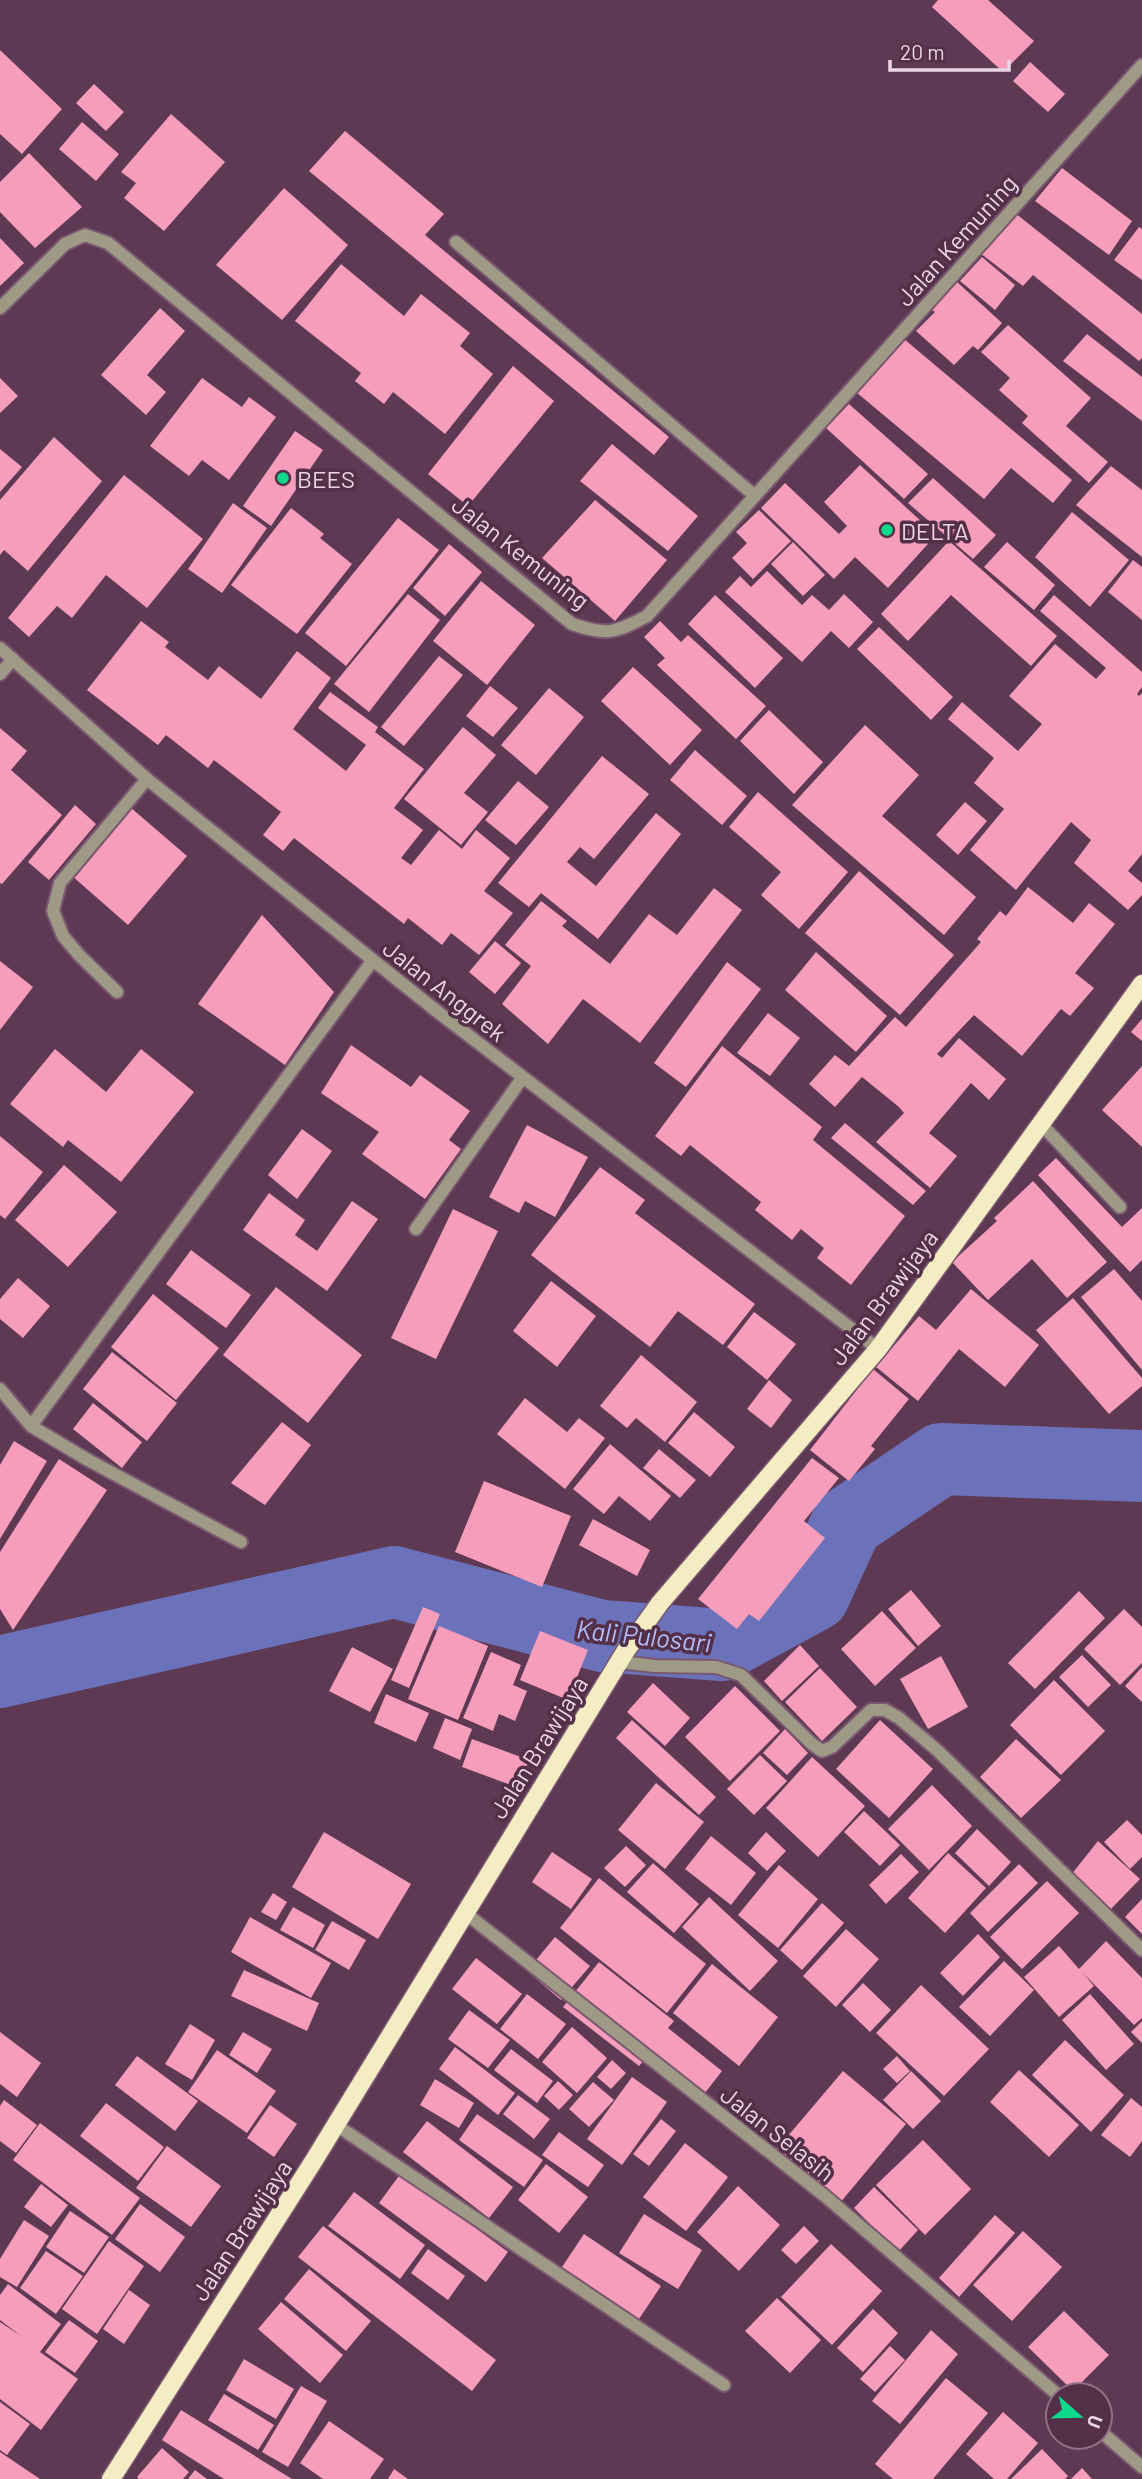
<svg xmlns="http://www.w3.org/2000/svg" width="1142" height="2479" font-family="Barlow,sans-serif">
  <rect width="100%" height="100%" fill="#5e3953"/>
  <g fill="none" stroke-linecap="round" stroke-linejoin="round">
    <path stroke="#6b72ba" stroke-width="72" d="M0,1672L394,1582L602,1636L722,1645L814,1595L847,1523L941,1459L1142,1466"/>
  </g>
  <path fill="#f69dbb" d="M938,0H988L1034,41L1003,72L932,7Z
    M0,50L62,109L22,154L0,134Z
    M1030,62L1065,94L1048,112L1013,81Z
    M94,84L124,112L106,131L76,103Z
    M171,114L225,162L164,231L124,198L136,183L121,172Z
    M82,122L119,154L96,181L59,149Z
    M345,131L444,214L425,235L669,437L654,455L309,171Z
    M29,153L82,207L35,248L0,212V182Z
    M1062,168L1132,221L1109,255L1035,201Z
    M284,188L348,245L282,320L216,265Z
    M1015,213L1142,314V358L1139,361L1033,275L1023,286L980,253Z
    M1139,227L1142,229V280L1114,260Z
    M0,238L24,263L0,286Z
    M982,257L1015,285L995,310L960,281Z
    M341,264L404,316L421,294L470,333L460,346L493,374L445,434L393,392L384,404L355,381L361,373L295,321Z
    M956,281L1002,323L978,350L973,346L954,365L916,331L935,312L929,308Z
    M160,308L185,331L147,375L166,392L146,415L101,375Z
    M1008,325L1091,398L1066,426L1108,462L1089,483L1022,423L1028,416L999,390L1010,378L981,352Z
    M1087,334L1142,377V421L1063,361Z
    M904,339L1072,480L1053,503L1011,468L984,499L856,392Z
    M513,366L554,401L468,506L428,474Z
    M0,378L18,396L0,413Z
    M202,378L242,407L249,397L276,417L229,480L202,460L189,476L150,446Z
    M849,404L928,474L904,499L826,428Z
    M295,431L323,450L271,526L243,506Z
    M54,437L102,481L28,571L4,550L0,555V500Z
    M612,444L698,516L668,551L580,481Z
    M0,449L22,467L0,492Z
    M860,465L936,535L888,588L855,557L834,579L761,508L785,483L839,534L847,526L824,502Z
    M1111,466L1142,490V557L1076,505Z
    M124,475L203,539L147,608L106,575L72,618L57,606L29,637L8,618Z
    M933,478L996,535L973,559L908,503Z
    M595,500L667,560L615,621L542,558Z
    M233,503L267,528L222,593L188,569Z
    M291,508L324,534L320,538L352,564L297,634L231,585Z
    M759,510L791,541L753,579L732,558L747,543L736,532Z
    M1072,512L1129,560L1090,607L1035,557Z
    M398,518L439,550L346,666L305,633Z
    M949,541L1057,636L1031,666L951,595L908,641L881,614Z
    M793,542L825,575L803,596L771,564Z
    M1007,542L1055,585L1034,610L984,567Z
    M449,544L482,572L445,616L413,588Z
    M1133,560L1142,567V620L1108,592Z
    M767,571L802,605L812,595L829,610L844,594L873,622L849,648L831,631L802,662L725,592L740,576L751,587Z
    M481,581L535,625L487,685L433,641Z
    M408,594L440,620L369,712L334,684Z
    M715,595L783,658L755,688L688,624Z
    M1054,595L1142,672V687L1137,694L1139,696L1142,693V854L1128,871L1142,883V895L1128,910L1074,863L1091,840L1071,822L1016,890L970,850L1004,809L974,783L994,758L948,719L962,702L1018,751L1042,724L1009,696L1055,644L1096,679L1106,668L1040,611Z
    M141,621L169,642L165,647L208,680L219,666L261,699L297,651L331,678L293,729L346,771L366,745L318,708L330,692L378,727L375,732L424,769L394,808L423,830L401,858L411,865L439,830L462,849L476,830L510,858L484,891L513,913L479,955L451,933L442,945L408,918L404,924L294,838L283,851L263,835L281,812L214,760L208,768L166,735L158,745L87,690Z
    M660,621L681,642L688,635L766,706L736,739L657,665L665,658L644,637Z
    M879,627L953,697L931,720L857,649Z
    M439,656L463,675L404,746L381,727Z
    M633,667L702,730L670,765L601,701Z
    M490,686L518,708L493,737L466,716Z
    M549,688L584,717L536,775L501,745Z
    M769,710L823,762L794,794L740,741Z
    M865,725L919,775L882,816L976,897L944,935L792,805Z
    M463,727L496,755L464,793L488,812L461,845L404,799Z
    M0,728L27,751L11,770L62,815L2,884L0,883Z
    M695,750L747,796L722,825L670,780Z
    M602,756L649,794L594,859L580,847L567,862L596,886L656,813L681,834L598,939L541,893L529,907L498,883Z
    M518,781L549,807L516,845L485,820Z
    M758,792L848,872L799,929L761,895L781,872L729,827Z
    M965,802L987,821L958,855L936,835Z
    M75,805L96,824L49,880L28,862Z
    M130,807L187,856L128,925L71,875Z
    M859,871L954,955L900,1015L805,933Z
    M1028,887L1073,923L1089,903L1115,924L1075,973L1094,988L1070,1016L1061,1009L1022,1056L974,1015L937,1054L942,1058L959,1038L1006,1079L989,1100L971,1083L929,1133L957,1156L930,1188L876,1142L904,1113L899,1107L862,1077L835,1107L809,1084L835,1055L849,1066L895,1017L906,1027L981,942L977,939L1000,911L1006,916Z
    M714,888L742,910L640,1043L583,999L548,1044L502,1004L531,966L505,945L541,901L567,921L562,926L610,964L649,914L677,935Z
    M262,915L334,992L285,1065L198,1004Z
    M495,941L521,963L495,994L469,972Z
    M816,952L887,1016L856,1052L785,990Z
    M0,961L33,987L0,1030Z
    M727,962L761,989L686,1087L654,1063Z
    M768,1013L800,1038L770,1076L737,1053Z
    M1142,1019V1041L1131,1032Z
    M351,1045L411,1087L420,1075L470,1111L449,1140L461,1149L425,1199L362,1154L379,1132L321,1093Z
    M722,1046L822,1127L813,1140L905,1216L851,1285L817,1258L824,1248L801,1229L792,1240L755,1210L761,1202L690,1145L681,1156L655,1136Z
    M55,1049L106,1092L141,1049L194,1092L121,1182L68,1140L63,1147L10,1104Z
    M1142,1066V1147L1102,1110Z
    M845,1123L926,1191L913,1205L831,1138Z
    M527,1125L588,1157L555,1217L525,1201L519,1213L489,1197Z
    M302,1129L332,1151L297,1199L268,1175Z
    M0,1136L43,1172L5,1219L0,1215Z
    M1056,1158L1122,1227L1142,1208V1260L1130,1272L1038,1175Z
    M64,1165L117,1212L68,1267L15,1220Z
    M600,1167L645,1200L635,1213L755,1304L723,1345L678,1311L650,1347L531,1255Z
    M1033,1181L1107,1262L1067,1298L1032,1259L988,1300L952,1262L997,1221L994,1218Z
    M269,1193L305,1220L295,1235L317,1251L352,1201L378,1219L327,1291L243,1230Z
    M453,1209L498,1231L436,1359L391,1338Z
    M191,1250L251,1295L226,1328L166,1284Z
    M1114,1269L1142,1301V1370L1081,1297Z
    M18,1278L50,1306L23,1338L0,1319V1299Z
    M551,1281L596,1316L557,1367L513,1331Z
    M276,1287L362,1355L308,1423L223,1355Z
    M971,1289L1039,1345L1005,1387L959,1349L918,1401L876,1367L919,1316L936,1330Z
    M153,1294L219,1348L176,1400L111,1347Z
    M1073,1298L1142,1378V1386L1109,1414L1036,1330Z
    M754,1312L796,1344L767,1380L727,1347Z
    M112,1352L177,1403L147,1441L83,1389Z
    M641,1355L697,1402L665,1442L636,1418L627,1428L600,1406Z
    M873,1369L909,1399L871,1446L875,1449L849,1481L810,1450Z
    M769,1380L792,1400L771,1428L747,1409Z
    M525,1398L567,1432L579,1418L605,1438L565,1489L497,1434Z
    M93,1403L142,1442L122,1468L73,1429Z
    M694,1412L735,1447L710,1477L668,1443Z
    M282,1422L311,1445L265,1505L231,1483Z
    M14,1441L47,1461L0,1539V1465Z
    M610,1444L671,1496L650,1521L619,1496L604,1514L573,1489Z
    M659,1449L696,1480L680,1498L643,1468Z
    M812,1458L839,1478L804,1521L825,1538L759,1621L749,1614L737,1629L698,1599Z
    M59,1459L107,1490L13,1630L0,1609V1552Z
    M484,1481L571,1516L542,1587L455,1552Z
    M593,1519L650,1550L637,1576L579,1545Z
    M911,1590L941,1626L918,1646L888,1609Z
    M1079,1591L1105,1618L1035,1689L1008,1663Z
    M423,1607L440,1614L409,1688L391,1680Z
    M1124,1609L1142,1627V1663L1120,1685L1084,1649Z
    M882,1611L916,1648L875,1686L841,1649Z
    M439,1626L488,1646L458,1720L408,1699Z
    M540,1631L588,1650L568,1700L520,1680Z
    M800,1645L819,1666L782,1701L764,1681Z
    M352,1647L393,1669L370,1712L329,1691Z
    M491,1652L521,1665L513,1685L527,1691L515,1721L499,1714L493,1731L463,1718Z
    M1082,1655L1111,1685L1088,1707L1059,1677Z
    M941,1656L968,1707L928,1729L900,1679Z
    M1142,1667V1702L1125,1686Z
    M820,1668L857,1707L822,1741L785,1702Z
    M1054,1680L1105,1731L1061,1775L1010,1725Z
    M653,1683L690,1718L665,1746L627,1712Z
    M735,1686L780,1731L730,1781L685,1737Z
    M386,1694L429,1713L416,1742L374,1723Z
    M445,1718L472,1729L460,1760L433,1748Z
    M632,1720L716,1797L699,1815L616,1738Z
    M880,1720L933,1769L889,1818L836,1769Z
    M785,1729L808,1753L787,1775L763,1753Z
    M472,1739L529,1760L519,1788L462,1767Z
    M1016,1739L1061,1780L1021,1818L980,1777Z
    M760,1755L787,1781L754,1815L727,1789Z
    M812,1757L865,1806L818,1857L766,1808Z
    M656,1783L704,1822L665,1869L618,1830Z
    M932,1785L972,1826L929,1870L888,1829Z
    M864,1811L900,1845L880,1866L844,1832Z
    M1127,1820L1142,1835V1857L1130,1869L1104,1842Z
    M977,1829L1011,1862L989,1886L955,1853Z
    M324,1832L411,1884L378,1939L292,1887Z
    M766,1832L786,1851L767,1871L748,1853Z
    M711,1836L756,1873L731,1905L685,1869Z
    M1098,1841L1140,1879L1109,1911L1071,1875Z
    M626,1846L646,1865L625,1887L604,1868Z
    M552,1852L592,1879L571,1909L532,1882Z
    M948,1853L986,1888L945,1933L908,1898Z
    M901,1854L919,1872L886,1904L869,1885Z
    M653,1863L699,1904L674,1933L627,1892Z
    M1019,1864L1038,1883L988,1932L970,1913Z
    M779,1865L818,1899L778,1948L738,1915Z
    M599,1878L706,1964L667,2013L560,1928Z
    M1047,1881L1079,1913L1022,1969L990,1937Z
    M273,1893L287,1902L276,1920L261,1912Z
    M709,1897L778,1961L750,1991L682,1927Z
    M1142,1899V1934L1125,1917Z
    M822,1903L844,1923L802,1970L780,1950Z
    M293,1907L325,1925L313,1948L280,1930Z
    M250,1917L331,1963L311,1998L231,1952Z
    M332,1921L366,1940L349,1970L315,1950Z
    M846,1929L879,1959L836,2007L803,1976Z
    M978,1934L1000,1957L963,1996L940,1973Z
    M555,1937L590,1966L561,2000L527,1971Z
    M1106,1941L1142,1978V2018L1134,2025L1083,1973L1094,1986L1059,2017L1024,1977L1059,1946L1079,1969Z
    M476,1958L522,1994L497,2024L452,1989Z
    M1004,1961L1034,1990L990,2036L959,2007Z
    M599,1962L674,2021L668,2028L722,2071L698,2102L644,2060L639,2066L563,2007Z
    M712,1964L778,2017L739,2066L673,2013Z
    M244,1970L319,2003L307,2031L231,1996Z
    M863,1983L891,2010L870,2032L842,2005Z
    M921,1985L989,2049L944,2096L876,2033Z
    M527,1994L566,2024L538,2059L500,2029Z
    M1090,1994L1134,2044L1106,2070L1062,2020Z
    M469,2010L510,2040L488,2068L448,2039Z
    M1142,2021V2043L1131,2032Z
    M190,2024L215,2040L192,2080L165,2064Z
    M572,2027L607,2058L577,2093L542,2062Z
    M0,2032L41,2063L17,2097L0,2084Z
    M243,2032L272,2049L257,2073L229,2055Z
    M1065,2040L1124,2095L1091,2132L1032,2075Z
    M455,2047L515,2093L498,2115L439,2069Z
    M511,2049L553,2081L537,2103L494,2070Z
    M217,2050L276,2091L247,2133L188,2092Z
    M137,2056L198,2101L175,2131L115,2085Z
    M897,2056L910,2071L897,2083L883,2069Z
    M612,2060L626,2073L611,2089L597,2077Z
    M1019,2070L1079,2125L1049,2157L990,2102Z
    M843,2071L906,2124L839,2204L776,2150Z
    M911,2071L941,2101L913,2129L883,2100Z
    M632,2077L667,2102L622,2165L587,2139Z
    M435,2079L474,2103L459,2128L420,2105Z
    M558,2081L573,2095L559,2110L544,2096Z
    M593,2082L614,2100L589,2127L569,2109Z
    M518,2095L550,2119L534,2139L503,2114Z
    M1131,2098L1142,2107V2141L1130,2157L1101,2135Z
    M4,2100L37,2125L16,2153L0,2141V2106Z
    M106,2103L164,2147L138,2181L80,2136Z
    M270,2105L297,2124L274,2157L247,2138Z
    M477,2114L543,2160L524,2187L459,2140Z
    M661,2119L676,2131L649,2166L633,2154Z
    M427,2121L513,2187L489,2218L403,2152Z
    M40,2123L140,2198L112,2235L13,2160Z
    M559,2132L604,2165L588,2187L542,2155Z
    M923,2140L971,2189L925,2235L876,2185Z
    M685,2143L728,2177L686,2231L643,2197Z
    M167,2146L221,2186L191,2227L136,2188Z
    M546,2164L588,2197L559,2233L518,2200Z
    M401,2173L508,2252L486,2282L379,2203Z
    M41,2184L68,2205L51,2227L24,2207Z
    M738,2186L780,2225L739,2271L697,2232Z
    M874,2187L918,2230L898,2252L854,2208Z
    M354,2192L425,2245L400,2279L328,2226Z
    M140,2204L185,2237L160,2272L115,2239Z
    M70,2211L109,2237L84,2273L46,2247Z
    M644,2214L702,2250L678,2289L619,2253Z
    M995,2215L1015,2233L959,2297L939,2278Z
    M24,2220L49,2236L17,2287L0,2277V2259Z
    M323,2226L496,2360L472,2391L298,2257Z
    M804,2226L819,2241L796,2264L781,2250Z
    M1023,2231L1062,2267L1012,2321L973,2285Z
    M584,2234L661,2286L639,2319L562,2267Z
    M109,2241L144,2266L97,2334L62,2309Z
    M831,2244L882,2291L832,2345L781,2297Z
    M428,2249L465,2276L448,2300L411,2273Z
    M46,2251L83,2276L56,2314L20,2288Z
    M309,2269L371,2321L346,2351L284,2299Z
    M8,2284L61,2324L40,2352L78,2379L41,2430L0,2399V2322L21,2336L0,2320V2295Z
    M129,2290L150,2305L124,2344L103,2329Z
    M777,2298L821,2340L790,2373L745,2331Z
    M281,2302L343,2355L320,2383L258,2329Z
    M873,2309L898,2333L863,2372L837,2348Z
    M1064,2311L1109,2355L1073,2391L1028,2347Z
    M69,2320L98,2341L75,2373L45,2352Z
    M931,2330L958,2354L900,2424L872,2401Z
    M890,2346L905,2360L875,2392L860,2379Z
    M244,2359L294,2389L276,2419L226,2390Z
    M946,2378L988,2413L933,2479H893L875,2464Z
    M301,2386L327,2401L288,2467L262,2452Z
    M224,2394L274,2425L258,2450L208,2420Z
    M0,2402L30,2424L7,2455L0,2450Z
    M181,2410L292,2479H224L162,2440Z
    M1003,2412L1038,2443L1007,2479H994L966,2454Z
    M329,2421L384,2459L370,2479H323L300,2463Z
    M162,2448L189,2472L183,2479H139L137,2477Z
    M1042,2449L1068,2476L1065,2479H1011Z
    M0,2452L40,2479H0Z
    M1082,2468L1092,2479H1071Z
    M394,2469L408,2479H388Z
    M195,2470L207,2479H188Z"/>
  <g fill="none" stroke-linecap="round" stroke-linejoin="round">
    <defs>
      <path id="minor" d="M456,242L755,496
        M0,308L65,244L85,235L108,243L572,624C607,636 615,633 647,616L1142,65
        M0,648L147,779L434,1009L878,1349
        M0,674L13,659
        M117,992L79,955L63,936L53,911L60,883L147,779
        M1041,1124L1120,1207
        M416,1229L523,1077
        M0,1389L31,1426L88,1460L241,1542
        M31,1426L373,960
        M620,1662L655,1666L716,1667L741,1675L812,1744L822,1751L832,1747L871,1710H885L899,1718L938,1751L1142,1950
        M464,1912L825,2196L1058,2395
        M336,2125L724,2385
        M1100,2431L1142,2467"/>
      <path id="major" d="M111,2479L313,2162L625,1652L660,1603L878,1349L1142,984"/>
    </defs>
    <use href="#minor" stroke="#7a5870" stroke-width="16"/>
    <use href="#major" stroke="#7a5870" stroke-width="21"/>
    <use href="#minor" stroke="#9e9a86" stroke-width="12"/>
    <use href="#major" stroke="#f4ecc2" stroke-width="18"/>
  </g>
  <g fill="#0dd98a" stroke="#532f48" stroke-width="2.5">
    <circle cx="283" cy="478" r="7"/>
    <circle cx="887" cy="530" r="7"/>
  </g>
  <g text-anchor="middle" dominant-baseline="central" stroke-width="7" stroke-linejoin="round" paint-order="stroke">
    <g font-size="24" fill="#ecd5e4" stroke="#532f48">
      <text transform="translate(956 240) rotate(-48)">Jalan Kemuning</text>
      <text transform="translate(521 552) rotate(38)">Jalan Kemuning</text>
      <text transform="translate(445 990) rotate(38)">Jalan Anggrek</text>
      <text transform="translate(883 1297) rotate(-53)">Jalan Brawijaya</text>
      <text transform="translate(538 1747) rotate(-58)">Jalan Brawijaya</text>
      <text transform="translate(778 2133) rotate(38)">Jalan Selasih</text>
      <text transform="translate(241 2230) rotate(-57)">Jalan Brawijaya</text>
    </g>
    <g font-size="24" fill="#ecd5e4" stroke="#532f48" text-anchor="start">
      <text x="297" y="478">BEES</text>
      <text x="901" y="530">DELTA</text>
    </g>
    <g font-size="26" font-style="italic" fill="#b4bcf7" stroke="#532f48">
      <text transform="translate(644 1635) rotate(6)">Kali Pulosari</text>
    </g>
  </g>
  <g transform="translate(1079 2416) rotate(110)"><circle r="33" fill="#532f48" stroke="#907186" stroke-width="2"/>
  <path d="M0-5L12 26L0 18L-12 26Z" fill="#0dd98a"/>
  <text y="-10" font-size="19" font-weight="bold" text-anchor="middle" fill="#ecd5e4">U</text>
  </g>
  <path d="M890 60v10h119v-10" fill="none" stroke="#ecd5e4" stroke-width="3.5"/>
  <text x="900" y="60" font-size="21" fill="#ecd5e4" stroke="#532f48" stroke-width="5" paint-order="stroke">20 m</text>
</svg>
